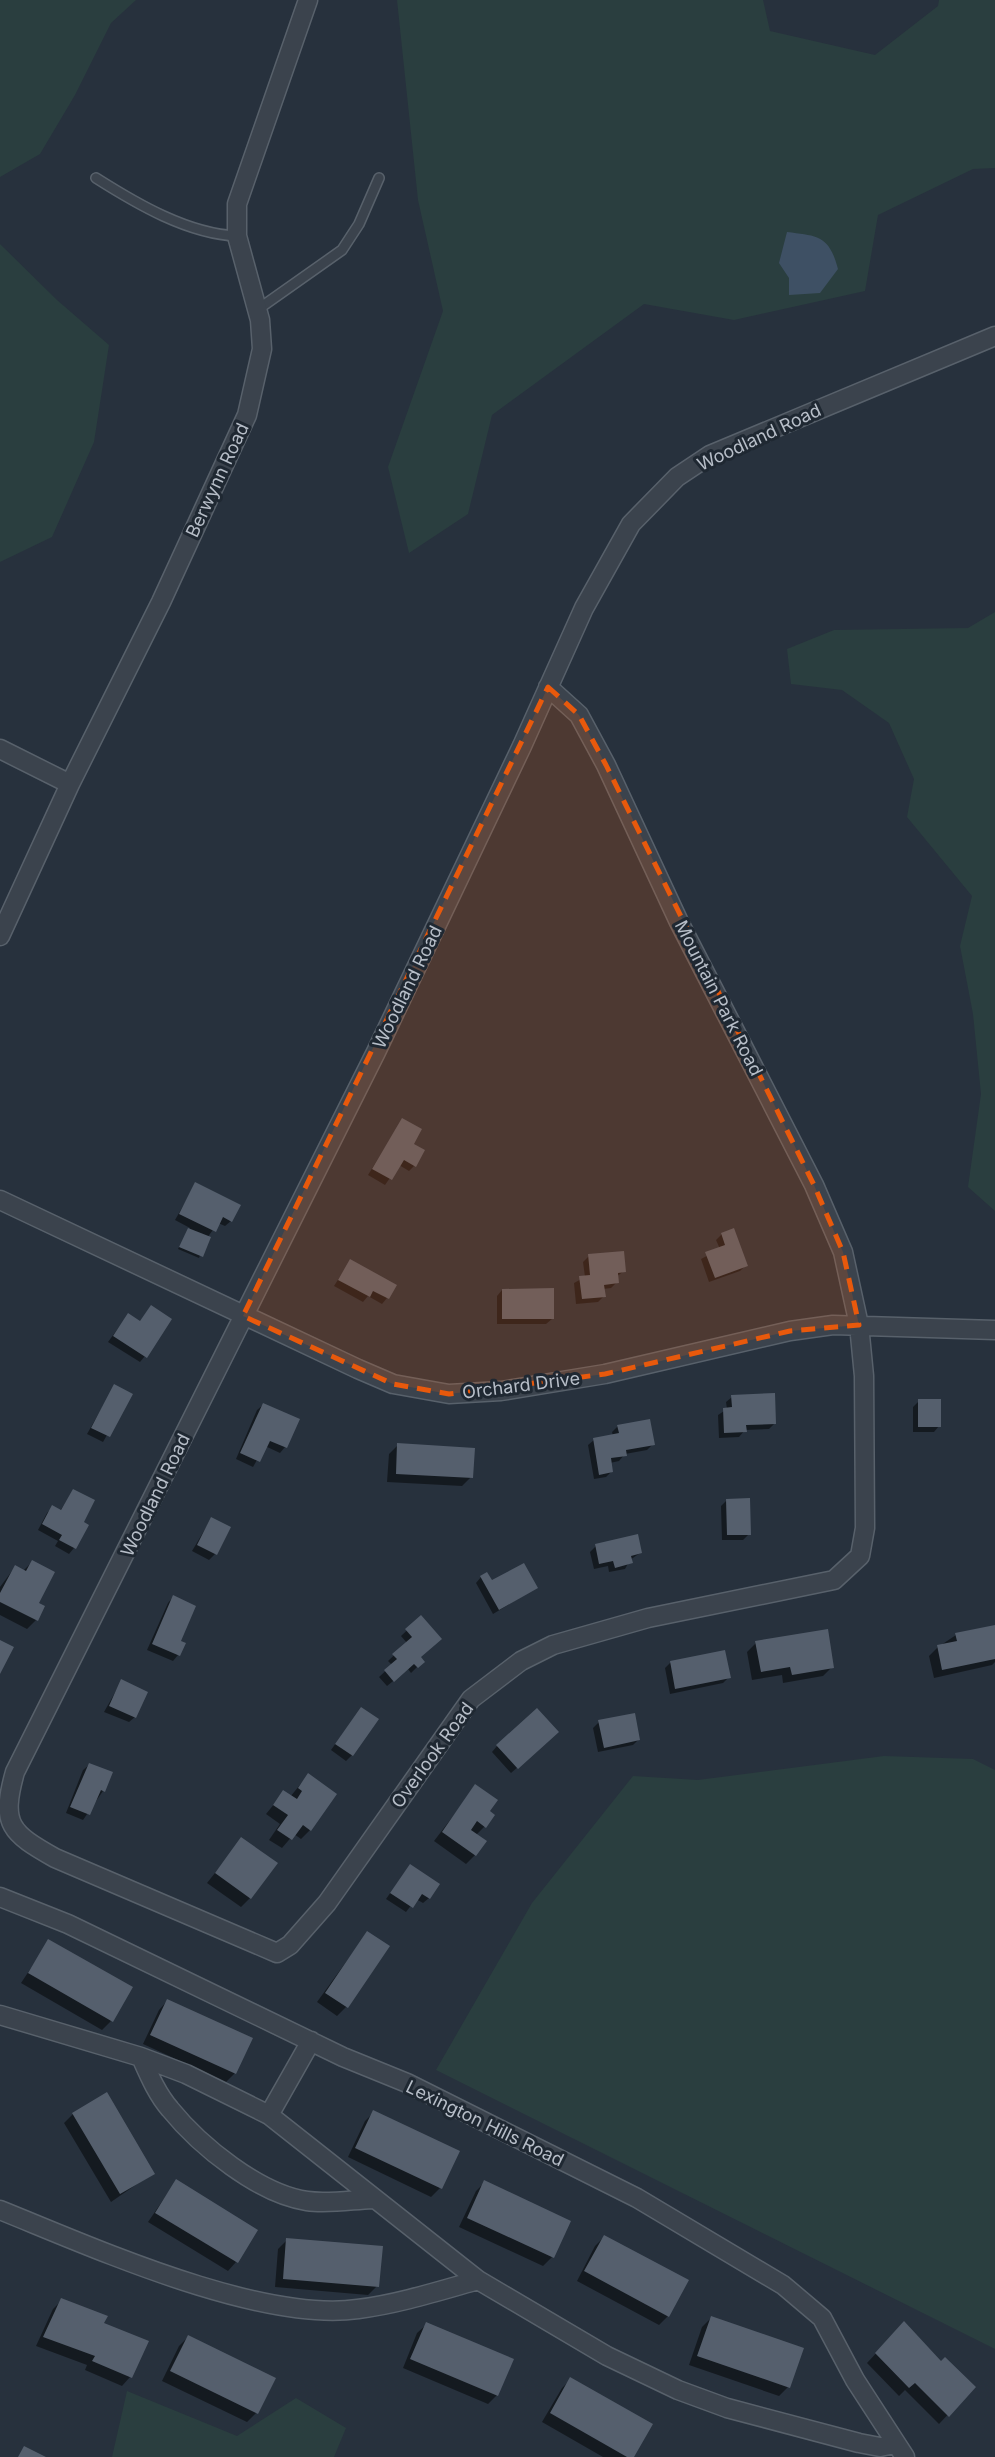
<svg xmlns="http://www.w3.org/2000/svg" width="995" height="2457" font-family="Inter,sans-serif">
  <rect width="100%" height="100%" fill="#27313d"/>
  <path fill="#2a3e3f" d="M0,0H136L111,23L75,95L40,154L0,177Z
    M397,0H763L770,31L875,55L938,6L939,0H995V168L973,169L878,215L865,291L734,320L644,304L492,415L468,514L409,553L388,467L443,311L418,200Z
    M0,244L57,300L109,345L94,442L52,537L0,562Z
    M995,612V1211L968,1187L981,1094L973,1014L960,946L972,896L907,817L914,779L889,723L842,690L791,684L787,649L834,630L968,628Z
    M884,1756L973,1759L995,1770V2349L436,2070L532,1903L633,1776L698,1780Z
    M127,2391L237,2436L296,2398L346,2428L334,2457H112Z"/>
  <path fill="#3e5064" d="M787,232C818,236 829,235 838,269L820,293L789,295V278L779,263Z"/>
  <path fill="#0007" d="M402,1120L412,1145L414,1166L409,1171L399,1165L385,1185L368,1175Z
    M195,1185L231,1221L225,1226L218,1223L207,1238L199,1258L178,1249L190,1228L175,1220Z
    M722,1234L746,1265L740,1271L709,1282L701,1259L720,1249L716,1240Z
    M589,1256L624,1271L616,1277L617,1282L611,1288L603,1289L604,1296L598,1302L576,1304L574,1283L585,1277L583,1262Z
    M350,1261L387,1298L382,1304L368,1296L363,1302L334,1286Z
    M502,1290L552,1319L546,1324H497V1296Z
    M151,1307L145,1356L140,1362L108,1342L128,1315L139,1323Z
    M114,1387L130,1395L103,1442L87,1434Z
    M732,1397L775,1423L769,1429L745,1430L739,1437L719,1438L718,1415L727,1409L726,1402Z
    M919,1401L939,1426L934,1432H913V1407Z
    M263,1405L285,1447L280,1453L265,1446L253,1467L236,1459L257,1410Z
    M618,1426L653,1444L647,1450L625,1454L619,1461L610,1463L611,1472L606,1477L594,1479L588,1445L594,1440L613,1436L612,1432Z
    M398,1445L471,1477L462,1486L387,1482L389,1454Z
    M73,1491L81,1523L74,1548L69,1554L55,1546L58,1541L38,1530L47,1513L52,1508L60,1511Z
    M727,1500L749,1534L743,1540H722L721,1506Z
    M211,1519L215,1554L209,1560L192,1551Z
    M596,1546L640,1553L630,1560L625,1569L609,1572L608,1566L594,1569L590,1552Z
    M32,1562L36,1620L27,1629L0,1615V1587L15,1567L23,1571Z
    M481,1577L492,1583L536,1588L493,1614L476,1583Z
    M173,1597L179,1642L178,1655L173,1661L147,1650L168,1603Z
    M421,1617L417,1667L411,1673L408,1669L387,1686L379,1677L392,1665L388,1661L407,1643L401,1636Z
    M995,1630V1662L992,1665L934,1678L929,1656L938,1647L956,1635Z
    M756,1643L832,1667L823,1676L783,1683L782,1675L752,1680L747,1652Z
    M670,1663L729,1677L723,1683L670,1694L665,1668Z
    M121,1682L135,1717L129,1722L104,1712Z
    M356,1715L352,1755L346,1761L331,1750Z
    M599,1722L638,1740L633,1745L598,1752L593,1728Z
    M551,1738L511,1773L492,1752L497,1746Z
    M89,1765L103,1791L83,1820L66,1813L83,1770Z
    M308,1775L310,1830L301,1839L294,1834L282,1848L269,1840L280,1824L266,1814L284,1792L290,1797Z
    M476,1786L488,1812L485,1826L476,1835L475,1855L466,1864L434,1841Z
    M242,1839L250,1898L241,1907L207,1883Z
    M405,1872L429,1898L423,1903L416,1899L406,1912L386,1899Z
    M367,1933L346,2007L337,2016L317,2002Z
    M49,1941L111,2021L102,2030L21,1983Z
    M167,2001L235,2073L226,2082L143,2044L159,2010Z
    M374,2112L440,2188L431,2197L348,2157L365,2121Z
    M73,2114L153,2173L111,2202L64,2123Z
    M176,2181L236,2262L228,2271L148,2222Z
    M485,2182L552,2257L543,2266L459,2227L476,2191Z
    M604,2237L668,2316L659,2325L577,2281L595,2246Z
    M287,2240L377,2286L368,2295L275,2287L278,2249Z
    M62,2300L102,2324L130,2377L122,2386L85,2370L87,2365L36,2346L53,2309Z
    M711,2318L788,2387L779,2396L689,2365L702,2327Z
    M426,2325L497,2395L488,2404L403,2368L417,2333Z
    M895,2333L974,2387L939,2424L905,2390L899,2396L867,2363Z
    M188,2337L273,2379L256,2413L247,2422L162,2381L179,2346Z
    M571,2379L632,2457H603L542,2422L562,2388Z"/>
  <path fill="#555f6d" d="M402,1118L422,1129L414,1144L425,1150L416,1167L404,1160L392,1180L372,1169Z
    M195,1182L241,1205L232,1222L223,1217L216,1232L179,1214Z
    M188,1228L211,1237L203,1257L179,1247Z
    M734,1228L748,1266L715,1278L705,1252L725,1245L721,1233Z
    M624,1251L626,1272L618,1273L619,1283L604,1285L606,1297L582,1299L579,1276L590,1275L588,1254Z
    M350,1259L397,1285L389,1299L373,1291L370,1297L338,1280Z
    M554,1288V1319H502V1289Z
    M151,1305L172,1319L147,1358L113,1336L128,1313L140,1321Z
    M114,1384L133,1394L110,1437L91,1428Z
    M775,1393L776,1424L746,1425L747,1432L724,1433L723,1408L732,1407L731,1395Z
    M918,1399H941V1427H918Z
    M263,1403L300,1419L287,1448L270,1441L260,1462L240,1453Z
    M650,1419L655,1445L626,1450L627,1456L611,1458L613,1472L599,1475L593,1438L619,1433L617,1425Z
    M397,1443L475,1448L473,1478L396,1474Z
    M73,1489L95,1500L84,1522L89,1525L76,1549L59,1540L62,1535L42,1524L52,1505L61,1510Z
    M750,1498L751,1535H727L726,1499Z
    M211,1517L231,1527L217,1555L197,1545Z
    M638,1534L642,1553L631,1556L633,1563L615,1568L613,1561L599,1564L595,1544Z
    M32,1560L55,1572L39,1603L45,1606L38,1621L0,1602V1593L15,1565L26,1571Z
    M524,1563L538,1588L499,1610L480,1576L487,1572L492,1580Z
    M173,1595L196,1606L181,1641L186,1643L180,1656L152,1644Z
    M421,1615L442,1639L421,1657L425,1662L418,1668L414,1664L394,1682L384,1670L397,1659L392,1654L412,1637L405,1629Z
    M995,1625V1659L942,1670L937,1645L957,1641L955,1633Z
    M828,1629L834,1668L792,1675L790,1667L761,1672L755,1641Z
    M0,1640L14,1647L0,1674Z
    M725,1650L731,1678L675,1689L670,1661Z
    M121,1679L148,1692L136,1718L109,1706Z
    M361,1707L379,1719L353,1756L335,1744Z
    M537,1708L559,1732L518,1769L496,1745Z
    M635,1713L640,1740L604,1748L598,1720Z
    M89,1763L113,1772L105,1792L101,1790L90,1815L70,1807Z
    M308,1773L337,1794L311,1831L303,1825L292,1840L277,1830L288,1815L273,1805L283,1790L297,1799L302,1791L298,1788Z
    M475,1784L498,1800L490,1811L495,1815L486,1828L477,1821L471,1830L487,1841L476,1856L442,1832Z
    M241,1837L278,1863L251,1899L215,1873Z
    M410,1864L440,1884L430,1899L422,1894L413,1908L390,1893Z
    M367,1931L390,1946L348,2008L325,1993Z
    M48,1939L133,1987L113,2022L28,1973Z
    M167,1999L253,2038L236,2074L150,2035Z
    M107,2092L155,2174L120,2194L72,2113Z
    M373,2110L460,2151L442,2189L355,2148Z
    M176,2179L258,2230L238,2263L155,2213Z
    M484,2180L571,2221L554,2258L467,2218Z
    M604,2235L689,2280L669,2317L584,2271Z
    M286,2238L383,2246L379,2287L283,2279Z
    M61,2298L108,2316L104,2323L149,2341L132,2378L92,2361L95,2356L43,2337Z
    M711,2316L804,2348L790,2388L697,2356Z
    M904,2321L941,2361L945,2357L976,2387L949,2417L915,2383L909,2388L875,2353Z
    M426,2322L514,2359L498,2396L410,2359Z
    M188,2335L276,2378L258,2414L170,2371Z
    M570,2377L653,2424L634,2457H627L550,2413Z
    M24,2446L46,2457H18Z"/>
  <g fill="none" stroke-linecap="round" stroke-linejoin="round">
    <defs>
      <path id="service" d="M96,178C137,204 188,234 237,236
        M257,310L342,250L359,224L379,178"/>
      <path id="minor" d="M548,687L579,715L606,765L679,922L814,1185L843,1252L859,1325L864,1376L865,1528L860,1556L834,1580L648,1618L553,1645L521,1661L471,1699L327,1903L290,1945L277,1953L55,1858C11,1833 0,1825 15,1772L376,1052L522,746L584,608L631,524L677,477L710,455L995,336
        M0,749L70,784
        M0,936L70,784L161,602L247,415L262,349L260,320L237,236V204L308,0
        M0,1200L358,1369L393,1384L449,1394L501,1391L605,1374L790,1331L833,1325L995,1330
        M0,1897L68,1924L343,2057L407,2083L637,2198L783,2285L822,2318L855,2380L905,2457
        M0,2015L141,2057L186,2074L269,2115L478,2280L607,2356L678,2390L727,2408L859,2443L880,2447L894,2444
        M141,2057C149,2075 157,2094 170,2109C200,2146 259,2194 307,2201C327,2204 351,2200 372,2199
        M269,2115L311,2041
        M0,2210C92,2247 260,2323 358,2309C398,2304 439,2291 478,2280"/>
    </defs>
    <use href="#service" stroke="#58616b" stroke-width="12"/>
    <use href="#minor" stroke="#58616b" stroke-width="21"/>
    <use href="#service" stroke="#3b434d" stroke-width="9"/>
    <use href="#minor" stroke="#3b434d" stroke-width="18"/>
  </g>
  <path fill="#e8590c" fill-opacity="0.2" stroke="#e8590c" stroke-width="5" stroke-dasharray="14 9" stroke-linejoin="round" d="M548,687L579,715L606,765L814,1185L843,1252L859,1325L790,1331L605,1374L449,1394L393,1384L243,1316Z"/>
  <g text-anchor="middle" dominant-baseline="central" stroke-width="6" stroke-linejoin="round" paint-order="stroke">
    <g font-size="18" fill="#b7bec8" stroke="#1f2832">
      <text transform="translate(759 437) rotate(-25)">Woodland Road</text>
      <text transform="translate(217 480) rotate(-65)">Berwynn Road</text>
      <text transform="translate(407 987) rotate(-64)">Woodland Road</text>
      <text transform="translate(719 998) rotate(63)">Mountain Park Road</text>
      <text transform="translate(521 1385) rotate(-7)">Orchard Drive</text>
      <text transform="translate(155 1495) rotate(-64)">Woodland Road</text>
      <text transform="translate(432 1755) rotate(-54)">Overlook Road</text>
      <text transform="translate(485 2123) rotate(26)">Lexington Hills Road</text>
    </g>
  </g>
</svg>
